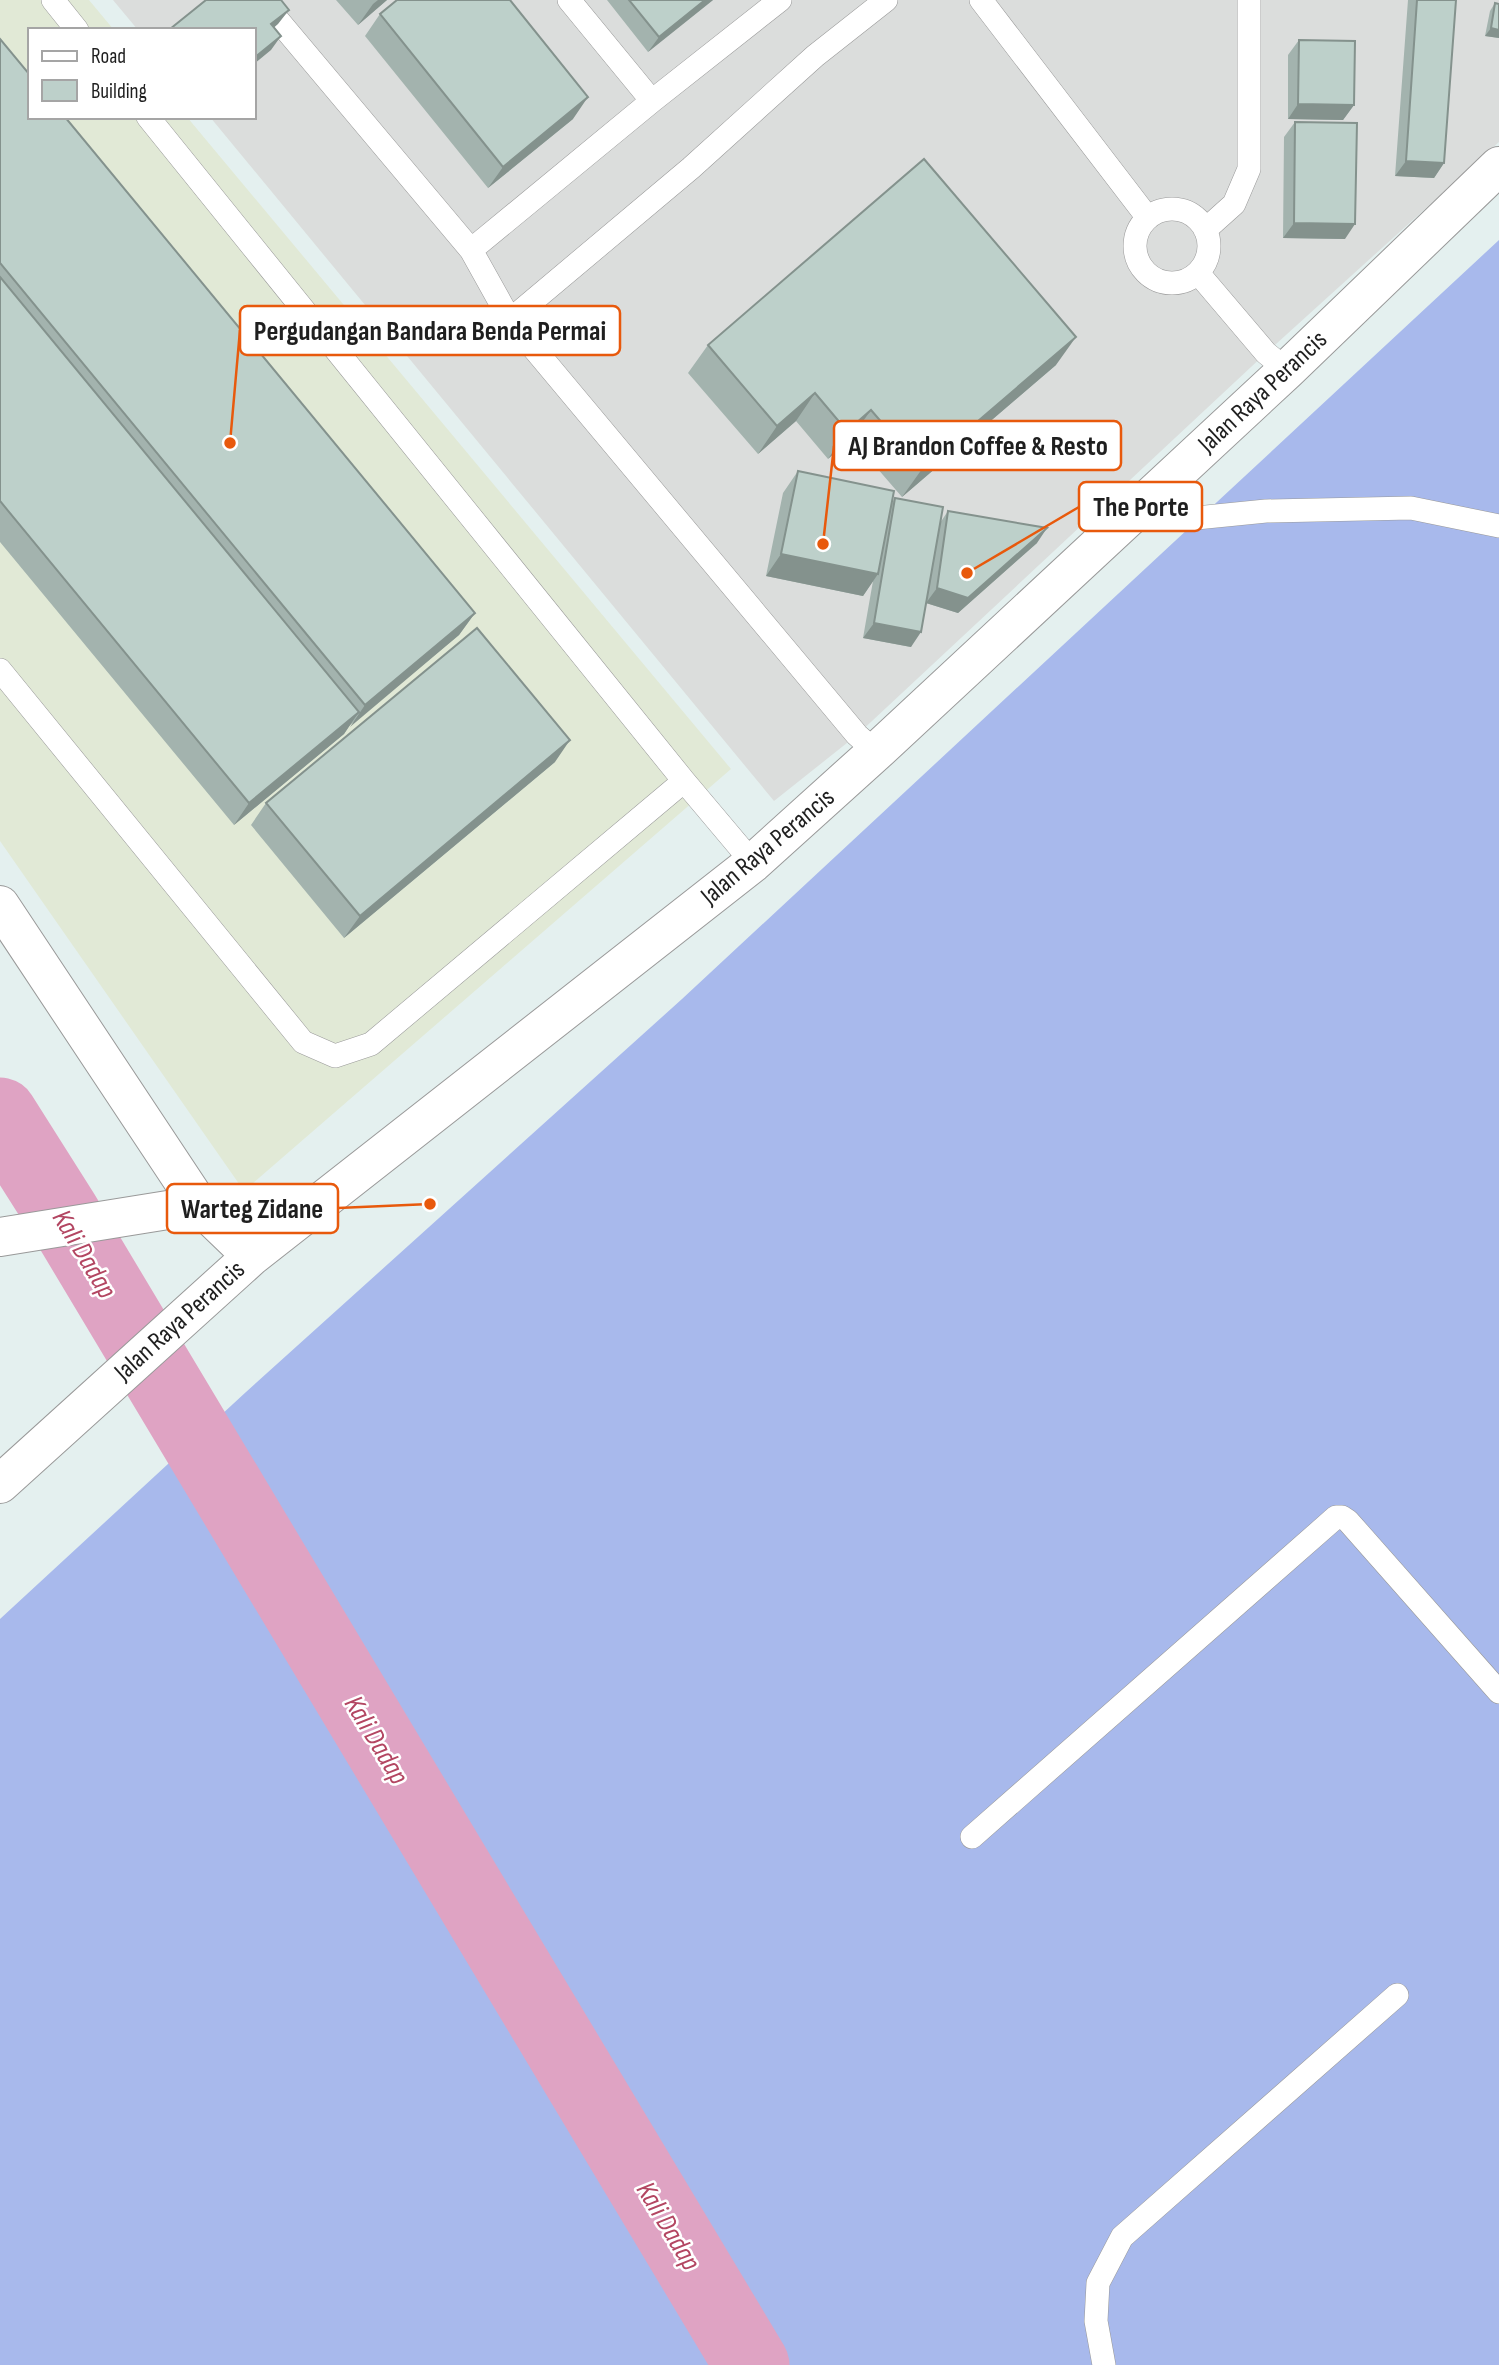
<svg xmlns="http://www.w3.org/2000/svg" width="1499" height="2365" font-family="'Sofia Sans Condensed',sans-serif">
  <rect width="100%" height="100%" fill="#e4f0ef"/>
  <path fill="#dbdddc" d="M113,0H1499V142L1266,353L857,735L774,801L210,117H254V30H138Z"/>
  <path fill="#e1e9d6" d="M0,0H89L114,30H30V117H187L731,769L244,1191L0,841Z"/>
  <path fill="#a8b9ec" d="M1499,240V2365H0V1619L246,1392L682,999Z"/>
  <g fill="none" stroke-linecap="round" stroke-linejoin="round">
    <path stroke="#dfa3c3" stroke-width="75" d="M0,1115L62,1213L752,2365"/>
    <defs>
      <path id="service" d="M53,0L77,30
        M261,0L471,250L510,320L857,735L876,752
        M569,0L652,101
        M981,0L1148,218
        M148,117L684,781L753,863
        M1135 246a37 37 0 1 1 74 0a37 37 0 1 1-74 0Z
        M1205,230L1234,204L1249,169V0
        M471,250L652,101L780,0
        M1198,273L1266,353L1287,370
        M510,320L691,168L815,56L886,0
        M1196,518L1266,511L1411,508L1499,526
        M0,670L303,1042L335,1056L371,1044L684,781
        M972,1837L1336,1517H1342L1348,1521L1499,1692
        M1104,2365L1096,2321L1098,2283L1122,2237L1397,1995"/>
      <path id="minor" d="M0,905L199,1205"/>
      <path id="tertiary" d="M0,1237L199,1205L252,1256
        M0,1484L252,1256L753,863L876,752L1287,370L1499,166"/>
    </defs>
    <use href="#service" stroke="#999" stroke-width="24"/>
    <use href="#minor" stroke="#999" stroke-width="40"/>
    <use href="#tertiary" stroke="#999" stroke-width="40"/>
    <use href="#service" stroke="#fff" stroke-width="23"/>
    <use href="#minor" stroke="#fff" stroke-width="38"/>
    <use href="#tertiary" stroke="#fff" stroke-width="38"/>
  </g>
  <path fill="#a3b3ae" d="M336,0H387L358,25Z
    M607,0H713L648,52Z
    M1408,0H1456L1444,163L1434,178L1395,176Z
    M1495,3L1499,4V38L1485,36L1490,11Z
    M380,14L573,119L488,188L365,36Z
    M0,39L475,613L459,635L349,726L344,734L234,825L0,542Z
    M1299,40L1354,105L1343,120L1288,119V55Z
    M1295,122L1345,239L1283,238L1284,137Z
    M708,345L1056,365L902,497L851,438L828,459L796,421L758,454L688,373Z
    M798,471L892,503L895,498L940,523L948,511L1037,543L958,613L926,603L911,647L863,638L873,581L863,596L766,576L783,493Z
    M555,762L344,938L251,825L266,803Z"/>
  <path fill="#84928d" d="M378,0H387L358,25L373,4Z
    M705,0H713L648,52L659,37Z
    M289,10L278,24L261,39L271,24Z
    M1491,28L1499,30V38L1485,36Z
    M281,36L271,50L254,64V58Z
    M588,97L573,119L488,188L503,167Z
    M1298,104L1354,105L1343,120L1288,119Z
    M1406,161L1444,163L1434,178L1395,176Z
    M1294,223L1355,224L1345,239L1283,238Z
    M1076,337L1056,365L902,497L922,469Z
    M815,393L796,421L758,454L777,426Z
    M871,410L851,438L828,459L847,431Z
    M1047,528L1037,543L958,613L926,603L937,588Z
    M781,554L878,574L863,596L766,576Z
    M475,613L459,635L350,727L365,705Z
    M874,623L921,632L911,647L863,638Z
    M359,712L344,734L234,825L249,803Z
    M570,740L555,762L344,938L360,916Z"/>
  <path fill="#bdd0ca" stroke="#84928d" stroke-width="2" d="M206,0H281L289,10L271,24L281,36L254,58V30L170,29Z
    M397,0H510L588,97L503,167L380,14Z
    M629,0H705L659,37Z
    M1417,0H1456L1444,163L1406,161Z
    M1495,3L1499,4V30L1491,28Z
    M0,39L30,75V117H65L475,613L365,705L0,263Z
    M1299,40L1355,41L1354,105L1298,104Z
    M1295,122L1357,123L1355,224L1294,223Z
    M924,159L1076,337L922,469L871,410L847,431L815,393L777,426L708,345Z
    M0,277L359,712L249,803L0,501Z
    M798,471L894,491L878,574L781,554Z
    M895,498L943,507L921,632L874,623Z
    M948,511L1047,528L968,598L937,588Z
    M477,628L570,740L360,916L266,803Z"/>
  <g text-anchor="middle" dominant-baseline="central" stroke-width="5" stroke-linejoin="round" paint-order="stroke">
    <g font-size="26" fill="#1f1f1f" stroke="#fff">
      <text transform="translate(1263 392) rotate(-43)">Jalan Raya Perancis</text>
      <text transform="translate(768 847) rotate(-40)">Jalan Raya Perancis</text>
      <text transform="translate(180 1321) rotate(-42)">Jalan Raya Perancis</text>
    </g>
    <g font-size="28" font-style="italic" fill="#b34662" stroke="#fff">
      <text transform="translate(84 1254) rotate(59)">Kali Dadap</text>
      <text transform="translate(376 1740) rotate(59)">Kali Dadap</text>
      <text transform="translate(668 2226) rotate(59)">Kali Dadap</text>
    </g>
  </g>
  <path fill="none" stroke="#e8590c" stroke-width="2.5" d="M230 443L240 330M823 544L834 446M967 573L1079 507M430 1204L338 1208"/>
  <g fill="#e8590c" stroke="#fff" stroke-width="2.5">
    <circle cx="230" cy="443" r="7"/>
    <circle cx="823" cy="544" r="7"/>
    <circle cx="967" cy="573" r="7"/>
    <circle cx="430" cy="1204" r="7"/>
  </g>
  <g fill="#fff" stroke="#e8590c" stroke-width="2.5">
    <rect x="240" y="306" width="380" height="49" rx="7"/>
    <rect x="834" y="421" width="287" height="49" rx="7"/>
    <rect x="1079" y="482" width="123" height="49" rx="7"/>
    <rect x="167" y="1184" width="171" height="49" rx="7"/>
  </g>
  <g font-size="28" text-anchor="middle" font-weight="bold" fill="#1f1f1f">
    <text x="430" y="340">Pergudangan Bandara Benda Permai</text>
    <text x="978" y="455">AJ Brandon Coffee &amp; Resto</text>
    <text x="1141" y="516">The Porte</text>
    <text x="252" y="1218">Warteg Zidane</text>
  </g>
  <rect x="28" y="28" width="228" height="91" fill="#ffffff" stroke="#a5a5a5" stroke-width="2"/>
  <rect x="42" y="51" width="35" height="10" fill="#ffffff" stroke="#a5a5a5" stroke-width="2"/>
  <text x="91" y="63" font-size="21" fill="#1f1f1f">Road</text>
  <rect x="42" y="80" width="35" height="21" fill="#bdd0ca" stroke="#a5a5a5" stroke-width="2"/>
  <text x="91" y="98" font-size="21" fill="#1f1f1f">Building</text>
</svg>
